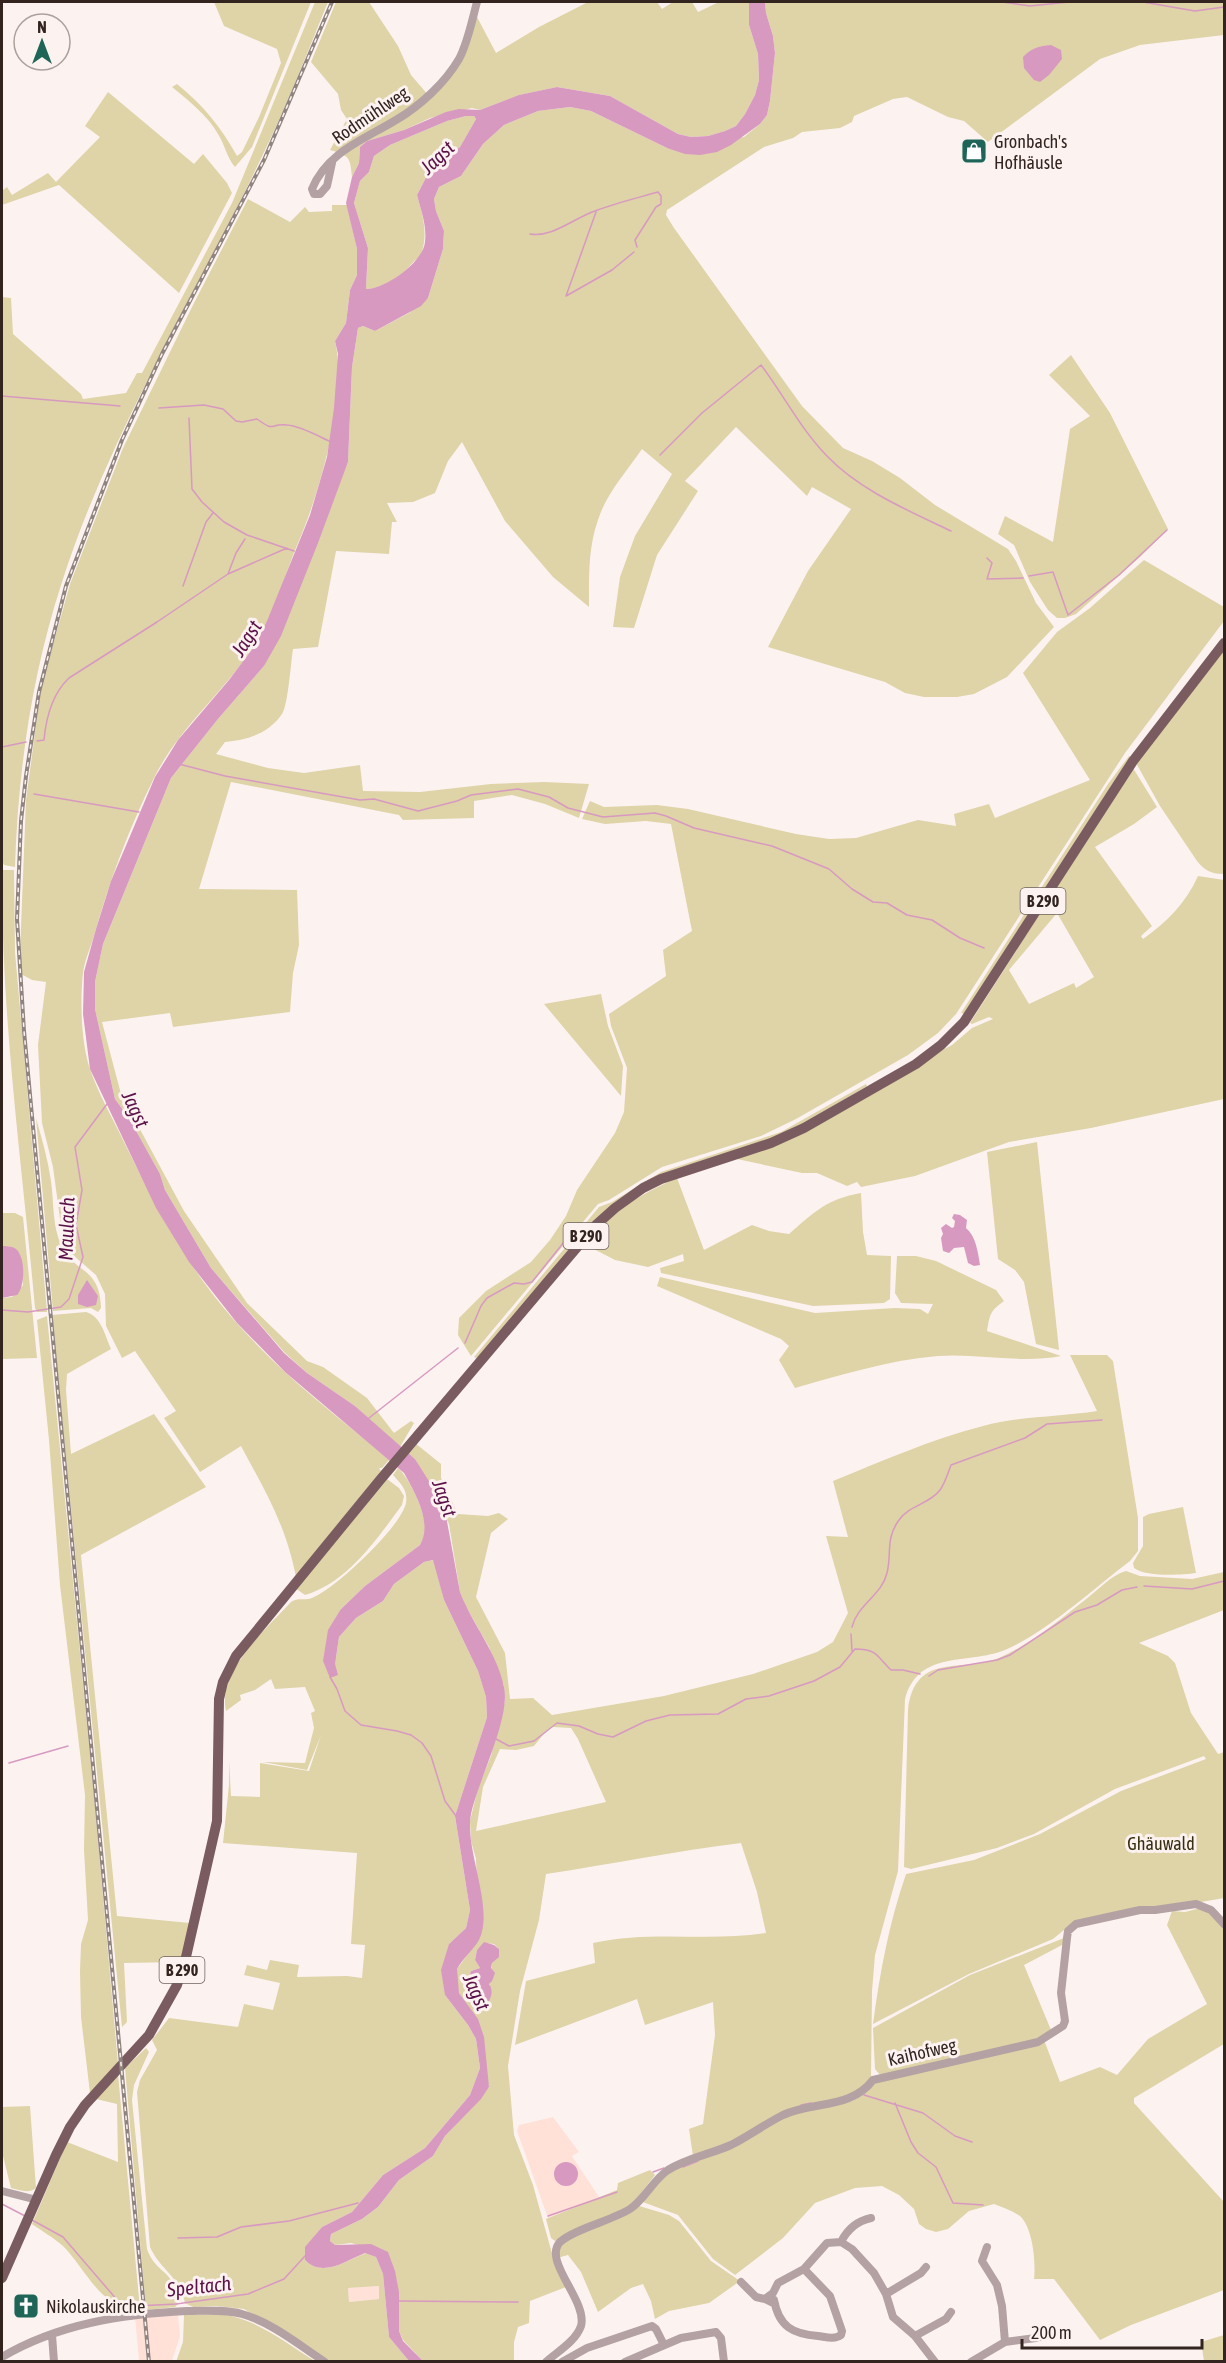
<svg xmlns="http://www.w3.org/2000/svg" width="1226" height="2363" font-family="'Asap Condensed',sans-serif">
  <rect width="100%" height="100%" fill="#fcf3f1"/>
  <path fill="#ffe1d8" d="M553,2117L579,2152L572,2156L599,2197L548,2218L517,2131L519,2125Z
    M379,2286V2299L349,2302L348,2288Z
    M178,2314L180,2336L172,2361H139L135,2317Z"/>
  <path fill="#dfd3a8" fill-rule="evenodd" d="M214,2H311L252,147L235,167C227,158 225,145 218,134C207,115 189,101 172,87L177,84C203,105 221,127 237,156L242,152L259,117L281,63L277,49L224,26Z
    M315,2H328C308,51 289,100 266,148C198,293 111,429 62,582C32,674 18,770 15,867L4,865L2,861V297L11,298L13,334L81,394L83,399L126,393L137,373H142L232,203Z
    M336,2H369L398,46L411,75L429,96L443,83L477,17L496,53L539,27L588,2H657L662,9L673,2H692L698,12L719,2H749V25L758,54L759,80L755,95L745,114L736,126L725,131L708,136L691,137L678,134L610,96L557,87L520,95L480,110L472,108L430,118L404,130L367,141L360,147L359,163L352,177C350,157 350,156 330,150L347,119L341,110L338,94L311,62Z
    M765,2H1224V35L1140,45L1100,59L988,142L964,121L948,117L907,97L893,99L854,116L852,122L840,128L802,132L793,138L764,147L667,210L666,215L674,228L802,406L843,448L872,461L900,478L935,505L1008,549L1016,561L1036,603L1054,627L1007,677L974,694L957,697H924L905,693L885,682L768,647L808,571L851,509L812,487L807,496L736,427L685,481L698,491L657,555L634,628L613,627L620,577L635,536L672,474L642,449C627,471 606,494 598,520C588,548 589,578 589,607L553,577L505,521L462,442L448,461L435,493L413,502L387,503L397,522H392L389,554L336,551L318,647L293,649C291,661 288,706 282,714C268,734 247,740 225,742L216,754L268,768L304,773L360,765L363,791L420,792L491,784L544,782L589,784L579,818L545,804L512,795L474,801V818L403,820L399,815L231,782L199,889L297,890L299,945L293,973L290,1012L173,1027L170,1013L102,1022L121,1094L184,1211L247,1303L307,1361L323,1367L367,1398L394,1433L411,1421L414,1423L400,1447L355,1406L307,1373L285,1353L211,1268L165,1190L160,1174L129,1118L115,1099L95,1009V982L103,944L171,778L218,719L264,666L348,462L352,367L358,328L363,326L375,331L409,313L428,298L443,249L444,231L436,211L434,199L439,187L461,176L483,144L504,125L538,111L570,107L591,111L667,148L744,137L760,124L767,115L770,101L775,53L773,36L766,13Z
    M108,92L194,164L203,154L227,183L232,193L179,293L59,185L2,205V191L7,187L12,195L48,173L56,182L100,137L85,126Z
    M466,116H474L476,119L460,147L432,166L417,195C423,217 429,235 420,257C413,261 411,265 406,270C396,280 379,289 366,289L368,248L354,203L360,181L369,172L374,156L390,145L447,121Z
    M248,199L290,222L305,207L309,212L332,211V205H347L357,249V275L350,290L346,323L335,341C348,395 320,492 298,543C284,576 275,614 255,644C225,692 179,727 154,778C129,828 109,882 94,936C90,949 85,959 83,973C80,1000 81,1043 90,1069C98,1093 112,1117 123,1140C143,1180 163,1221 188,1259C214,1300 249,1339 285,1372C318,1403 355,1430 389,1460L382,1468H379L381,1471L296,1577C286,1525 265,1491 241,1446L200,1472L164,1418L176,1411L135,1351L122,1358L106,1326L105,1294L96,1275L73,1255L62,1234L53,1167L42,1123L38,1045L46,982L32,980L21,974L20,953L26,800L34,740L41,688L70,584L123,448L194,303Z
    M1071,355L1110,413L1168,529L1140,557L1076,614L1065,618H1057L1048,610L1030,582L1014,545L998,534L1005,516L1053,542L1070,429L1090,416L1049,375Z
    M1144,560L1224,607V621L1125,753L956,1014L938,1033L908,1055L796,1119L761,1136L662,1167L609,1200L598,1204L471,1356L458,1335L459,1318L486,1291L531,1262L550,1240L566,1216L577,1190L615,1133L624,1112L627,1068L611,1026L609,1014L666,976L663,950L692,931L671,824L646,821L605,824L582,819L590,801L604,807L657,805L688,809L796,834L829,839L856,838L918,820L956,826L954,814L989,804L995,818L1090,780L1023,673L1057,632L1090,608Z
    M1224,647V874C1212,874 1205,871 1197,861L1160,806L1136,763Z
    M1129,756L1131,757L966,1014L961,1013L1108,784Z
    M1133,768L1157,807L1134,824L1095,847L1152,926L1141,936L1143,939C1167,922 1186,903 1198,876L1224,880V1099L1091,1128L1009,1142L915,1176L861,1187L857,1182L847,1186L817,1173H802L737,1159L952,1045L972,1028L993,1019L989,1017L972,1024L970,1023ZM1057,913L1094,977L1076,988L1074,983L1029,1004L1009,970Z
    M2,870H14L15,952L47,1312H37L35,1308C22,1163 1,1017 2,870Z
    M601,994L608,1026L623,1066L621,1096L544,1004Z
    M866,1084L867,1086L790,1132L630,1193L481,1355L476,1358L474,1357L599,1207L612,1202L661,1172L781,1132Z
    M36,1118C42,1139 48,1160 51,1181C54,1202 52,1225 61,1245C74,1274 100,1266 101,1308L98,1312L91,1308L53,1311Z
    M1037,1142L1059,1350L1036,1344L1024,1282L1015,1270L998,1259L987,1152Z
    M677,1178L704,1250L752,1225L769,1231L789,1234C814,1212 827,1199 861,1193L863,1232L867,1255L891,1256L890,1299L884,1303L813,1306L661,1273L660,1268L684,1261L683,1254L648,1267L615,1260L586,1245C594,1219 653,1188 677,1178Z
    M2,1213H15L23,1217L37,1358L2,1359V1298L12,1297L23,1285L20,1254L11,1247L2,1246Z
    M897,1256H916L936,1261L996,1290L1004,1301C989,1312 990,1315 987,1331L1061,1356C1020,1364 979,1353 938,1356C889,1360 841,1375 795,1388L779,1360L789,1346L781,1339L657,1286L660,1277L815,1313L895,1308L920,1309L928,1314L933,1304L901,1303L895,1293Z
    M86,1312C101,1316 105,1335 111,1349L67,1374L66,1390L71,1454L154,1414L206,1487L81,1555L117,1916L190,1923L180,1962L124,1963L127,2022L122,2027L52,1315Z
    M47,1316L94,1796L118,2064L90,2093L81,2017L80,1971L81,1944L88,1920L84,1850L85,1795L60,1585L49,1440L37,1320Z
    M1070,1355H1107L1113,1361L1138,1518V1551L1130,1561C1093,1589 1047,1632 1005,1650C968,1665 919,1649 905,1699L898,1871L875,1955L872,1991L871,2079L867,2085L840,2100L809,2104L738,2139L693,2156L689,2129L703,2124L715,2035L713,2002L645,2025L637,1999L515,2045L526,1981L595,1963L593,1943C650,1930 709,1942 766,1933L757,1892L741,1843C676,1851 612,1864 546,1874L539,1920L520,1991L508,2066L514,2135L533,2185L553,2257L566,2287L530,2301L529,2323L518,2327L514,2342V2361H423L403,2340L399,2331L388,2253L351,2243L335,2245L330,2241L331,2234L362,2219L378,2207L399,2180L433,2156L445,2136L480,2099L489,2087L468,2006L459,1993L457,1984V1969L479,1939L476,1859L471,1841L470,1821L478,1788L491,1756L505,1701L504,1686L489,1647L465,1605L460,1592L449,1524L415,1459L408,1453L415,1443L441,1464V1478L458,1514L488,1516L499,1513L508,1519L491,1533L476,1597L505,1653L510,1699L533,1698L552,1715L664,1696L753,1674L817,1652L833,1642L848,1613L826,1536L848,1537L833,1481C882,1461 932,1439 983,1426C1019,1416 1060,1417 1097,1411ZM553,1727L571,1728L578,1739L606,1802L476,1831L483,1787L500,1749L516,1750L534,1746L546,1731ZM484,1943L494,1944L499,1949V1956L492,1963L487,2005L475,2002L471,1998L478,1983L470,1974L471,1971L480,1968L475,1960L477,1950Z
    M398,1468C411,1480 429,1519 425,1536C424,1540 421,1542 420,1545L365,1586L341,1609L335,1664L339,1637L356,1618L383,1601L394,1584L424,1562L434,1560L444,1600L478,1671L486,1697L487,1717L455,1816L470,1910L466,1928L449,1944L445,1995L468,2025L476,2039L480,2068L470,2095L425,2148L383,2175L352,2212L322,2227L305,2248V2260C322,2278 346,2261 366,2253L376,2257L383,2274L389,2337L409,2361H330L244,2309L217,2306L193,2307L185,2303C179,2275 161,2271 150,2247L137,2092L140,2080L157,2050L152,2040L169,2018L238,2027L244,2004L273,2010L280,1983L244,1975L247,1965L267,1970L270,1960L299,1965L297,1977L347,1976L362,1978L365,1945L351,1944L357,1853L223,1843L229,1785V1761L231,1796L260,1797V1763L309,1771L321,1735L307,1770L263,1762L305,1763L314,1728L311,1713L315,1711L305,1687L275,1689L271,1679L255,1690L240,1695L241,1700L226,1711C217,1672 266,1629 291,1602C298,1597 304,1601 312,1598C335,1589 401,1527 406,1503C408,1490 401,1484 393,1475ZM379,2286V2299L349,2302L348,2288Z
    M387,1479L399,1488L404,1496L402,1505C377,1539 347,1583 305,1595L295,1588Z
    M1183,1507L1196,1573C1181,1575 1146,1577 1134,1568L1133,1563L1143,1546V1517L1149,1514Z
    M1126,1571L1140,1576L1192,1579L1224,1572V1610L1139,1643L1168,1656L1175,1663L1191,1713L1218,1754L1224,1752V1898L1070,1925L1053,1939L969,1974L873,2024C880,1972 889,1923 906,1874L974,1860L1040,1834L1121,1791L1206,1759L1204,1756L1115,1789L1034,1834L997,1848L911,1869L904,1867L908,1710C915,1650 964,1674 1001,1657C1032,1643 1058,1621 1085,1600C1097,1591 1111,1575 1126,1571Z
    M1200,1908L1206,1909L1224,1927V2044L1134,2098V2103L1224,2202V2290L1131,2325L1100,2340L1054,2279H1034C1036,2263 1033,2228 1020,2216C1013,2211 1002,2207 994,2204L969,2211L948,2229L936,2232L926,2229L919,2224L914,2209L899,2195L882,2186L855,2188L815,2203L783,2238L735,2275L713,2259L678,2215L640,2201L660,2177L786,2115L836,2104L878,2081L1044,2040L1060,2082L1100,2067L1117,2075L1148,2039L1207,2004L1167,1925L1172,1911L1185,1912Z
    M1064,1938V1944L1024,1965L1051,2030L1035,2041L880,2075L875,2069L873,2028L970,1975Z
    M146,2048L149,2052L134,2085L132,2100L147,2249C156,2275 176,2269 178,2304L175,2307L146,2310L125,2068Z
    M118,2074L140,2309C101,2311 87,2270 63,2246C54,2238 42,2231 32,2224L67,2142L118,2162L117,2104L96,2099Z
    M30,2106L36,2188C29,2194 19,2190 11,2188L2,2152V2107Z
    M650,2170L655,2175L632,2205L562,2239L555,2241L551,2238L546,2219L617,2190L618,2183Z
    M636,2205L669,2215L679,2221L711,2261L740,2281L709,2303L669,2311L655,2319L651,2301L643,2284L631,2288L598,2312L581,2272L568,2255L557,2258L560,2245Z
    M218,2314C255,2317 284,2342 315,2361L176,2362L183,2342L184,2315Z
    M1224,2335V2361H1204L1201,2342Z"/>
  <path fill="#d899c1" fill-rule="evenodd" d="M749,2H765L766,13L773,36L775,53L770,101L767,115L760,124L731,145L717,152L700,155L685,154L667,148L591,111L570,107L538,111L504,125L483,144L461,176L439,187L434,199L436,211L444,231L443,249L428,298L421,306L375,331L363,326L358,328L352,367L348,462L318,543L281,636L264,666L218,719L171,778L103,944L95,982V1009L115,1099L129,1118L160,1174L165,1190L211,1268L284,1353L307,1373L355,1406L415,1459L444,1505L460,1592C472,1624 497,1652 504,1687C511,1717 478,1781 471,1814C464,1849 495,1908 479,1940C473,1950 463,1958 457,1969L459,1993L478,2019L484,2037L489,2087L481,2099L445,2136L433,2156L399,2180L378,2207L362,2219L331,2234L330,2241L335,2245L371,2244L388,2252L395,2271L399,2292V2331L403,2341L423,2361H409L389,2337L383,2274L376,2257L365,2253C346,2261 322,2278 305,2260V2247L322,2227L352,2212L383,2175L425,2148L470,2095L480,2068L476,2039L468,2025L445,1995L441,1970L449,1944L466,1928L470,1910L455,1816L487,1717L486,1697L478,1671L444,1600L433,1560L424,1562L394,1584L383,1601L356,1618L339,1637L335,1664L338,1675L330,1678L323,1661L328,1630L341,1609L365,1586L420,1545C433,1523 415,1493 404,1473L285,1372L237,1323L189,1262L156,1208L90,1069L83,1014L84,972L96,929L111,881L155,777L178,740L229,680L256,644L267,621L310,515L327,457L334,408L338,354L335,341L346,323L350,290L357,275V249L346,203L352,177L359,163L360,147L367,141L404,130L446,112L459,109L480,110L519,95L557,87L610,96L678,134L691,137L708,136L725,131L736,126L745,114L755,95L759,80L758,54L749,25ZM466,116H474L476,119L460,147L432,166L417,195C421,211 427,225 425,242C423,262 386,289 366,289L368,248L354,203L360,181L369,172L374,156L390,145L447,121Z
    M1051,45L1061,50L1062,59L1049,75L1040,82L1034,80L1024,68L1023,57C1031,48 1040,46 1051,45Z
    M954,1214L960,1215L967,1220L966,1228C976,1236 978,1253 980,1265L974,1266L968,1263L964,1247L954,1248L949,1253L943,1251L941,1238L943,1234L941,1228L946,1224L952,1228L954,1227L955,1221L952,1218Z
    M2,1246C6,1246 12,1246 16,1249C26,1257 25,1287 17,1295L2,1298Z
    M87,1280L98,1296L96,1305L87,1307L78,1304V1295Z
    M484,1942L494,1945L499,1949V1957L492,1963L491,1968L495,1973L492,1981L489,1984C494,1991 491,1998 487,2005L475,2002L471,1998L478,1983L470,1974L471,1971L480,1968L475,1960L477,1950Z
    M554 2174a12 12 0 1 1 24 0a12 12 0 1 1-24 0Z"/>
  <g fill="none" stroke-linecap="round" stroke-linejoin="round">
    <path stroke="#d899c1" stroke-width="1.5" d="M1002,2L1030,6L1069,2
      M1143,2L1195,11L1224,7
      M596,212L566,296L612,270L634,252
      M530,234C552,238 574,218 595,211C616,203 637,198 658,192L661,196V204L656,207L635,240L637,247
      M2,396L120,406
      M159,408L204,405L223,409L236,421L242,422L257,419C276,433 269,423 287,425C301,426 318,436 331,442
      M189,418L192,489L202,502L224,522L247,535L294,551
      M660,455L702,413L761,365C783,394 800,428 826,455C859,490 907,510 951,531
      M245,539L236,553L228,574L287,548
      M987,558L992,563L987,579L1023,578
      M1029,576L1053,572L1068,615L1119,575L1167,530
      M183,586L206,522L213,513
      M37,741L44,740C46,718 52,694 69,678L157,622L228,574
      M2,747L26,742
      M179,764L225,776L360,800L374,799L418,811L457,801L471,795L518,789L549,797L568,808L603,817L655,813L666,816L694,828L772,846L829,869L852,889L873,902L887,903L907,915L932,920L960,938L984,948
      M34,794L139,812
      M2,1310L28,1312L61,1307L69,1299L83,1257L76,1225L82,1190L75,1147L107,1104
      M465,1343L481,1306L487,1298L514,1283L524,1284L532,1282L568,1237
      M369,1418L458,1348
      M1144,1586L1192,1589L1224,1581
      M852,1627C857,1605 882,1595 887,1573C892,1554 885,1539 899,1520C909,1505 930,1504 940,1490C945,1483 948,1473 951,1465L1025,1438L1047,1424L1102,1420
      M851,1634L852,1651
      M929,1676L938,1670L997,1660L1010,1655L1075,1612L1097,1605L1122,1590L1137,1587
      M330,1677L337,1689L345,1711L361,1725L397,1731L411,1735L422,1743L431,1756L445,1801L456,1816
      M496,1739L509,1746L534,1741L557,1723L579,1726L598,1734L613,1737L646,1721L670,1715L718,1714L746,1699L769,1696L814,1681L840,1667L855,1649C878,1649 877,1657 891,1670H903L920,1674
      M9,1763L68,1746
      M864,2095L923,2113L955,2136L972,2142
      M895,2103L911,2142L918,2153L936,2167L953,2203L983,2205
      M801,2105L811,2103
      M683,2167L698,2161
      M653,2172L664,2168
      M2,2204L25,2216
      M548,2216L617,2192
      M32,2220L63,2237L118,2301L136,2306L176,2304L248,2294L284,2279L305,2256
      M178,2238L217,2237L241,2227L289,2221L358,2203
      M399,2301L518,2302"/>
    <path stroke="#b3a1a3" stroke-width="8" d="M332,163L327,186L320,194H314L312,189C327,152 365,139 396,120C420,106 445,83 459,59C468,42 472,20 477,2
      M2,2191L37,2200
      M841,2242C847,2230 857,2221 871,2218
      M987,2247L982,2261L997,2285L1002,2306L1005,2342
      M741,2282L756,2297L765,2299
      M886,2294L921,2273L926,2267
      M774,2300C779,2327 793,2334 818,2336C826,2337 834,2340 841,2335L842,2331L830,2296L804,2269
      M775,2304L765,2299L773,2293L778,2283L804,2269L827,2243L841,2242L852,2249L874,2273L886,2294L893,2317L915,2336L935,2362
      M52,2335L54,2362
      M915,2336L946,2319L951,2312
      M2,2357C58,2324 122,2314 187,2311C205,2311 224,2309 242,2314C271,2322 299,2345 325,2362
      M546,2362C557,2352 576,2341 581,2326C588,2301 542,2261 560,2242C574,2229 613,2220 630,2209C645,2199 653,2180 668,2170C687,2158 711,2154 731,2145C749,2136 765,2124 783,2115C814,2101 851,2109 873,2080L1038,2042L1063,2026L1065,2021L1061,1993L1067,1938L1068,1931L1076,1924L1140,1910H1155L1196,1904L1211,1910L1224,1924
      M562,2362L587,2348L652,2326L656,2329L664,2345
      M625,2362L681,2338L716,2332L721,2338L724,2362
      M971,2362L1005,2342L1036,2338L1052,2333"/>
    <path stroke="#7a5c60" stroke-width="10" d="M2,2278L56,2155L70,2127L85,2105L149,2035L177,1985L186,1957L217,1821L219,1699L223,1682L236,1656L380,1480L550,1279L596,1225L615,1208L643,1188L661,1179L771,1143L804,1128L916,1064L941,1045L964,1022L1133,761L1224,643"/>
    <defs>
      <path id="rail" d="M149,2362L24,1031L17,919L21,821L26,776L39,692L66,586L122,440L162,354L264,160L332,2"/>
    </defs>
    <use href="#rail" stroke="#908481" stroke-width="4"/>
    <use href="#rail" stroke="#fcf3f1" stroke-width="1.5" stroke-dasharray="4.5" stroke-linecap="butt"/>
  </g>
  <defs>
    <symbol id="shop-square" viewBox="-11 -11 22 22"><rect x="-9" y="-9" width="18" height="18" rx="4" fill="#1e6558" stroke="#fcf3f1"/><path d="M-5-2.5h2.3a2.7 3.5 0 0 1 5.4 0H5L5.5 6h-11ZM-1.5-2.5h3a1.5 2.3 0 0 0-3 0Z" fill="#fff"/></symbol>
    <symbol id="church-square" viewBox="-11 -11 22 22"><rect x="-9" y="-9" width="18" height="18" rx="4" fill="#1e6558" stroke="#fcf3f1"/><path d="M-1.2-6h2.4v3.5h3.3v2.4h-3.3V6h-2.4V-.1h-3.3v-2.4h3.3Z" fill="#fff"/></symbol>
  </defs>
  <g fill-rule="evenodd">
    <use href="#shop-square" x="959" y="136" width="30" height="30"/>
    <use href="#church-square" x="11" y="2291" width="30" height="30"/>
  </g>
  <g text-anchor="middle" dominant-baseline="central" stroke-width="6" stroke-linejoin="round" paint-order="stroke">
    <g fill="#fcf3f1" stroke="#6f625f" stroke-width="1.5">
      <rect x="1020.5" y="888" width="45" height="26" rx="4.5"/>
      <rect x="563.5" y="1223" width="45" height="26" rx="4.5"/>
      <rect x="159.5" y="1957" width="45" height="26" rx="4.5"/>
    </g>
    <g font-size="16" font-weight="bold" fill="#332420">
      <text x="1043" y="901">B 290</text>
      <text x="586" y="1236">B 290</text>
      <text x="182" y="1970">B 290</text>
    </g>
    <g font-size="18" fill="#332420" stroke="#fcf3f1">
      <text transform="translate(370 115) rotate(-34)">Rodmühlweg</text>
      <text transform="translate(922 2052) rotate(-13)">Kaihofweg</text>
    </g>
    <g font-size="18" fill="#332420" stroke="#fcf3f1" text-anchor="start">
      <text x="994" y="141">Gronbach's<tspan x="994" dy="21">Hofhäusle</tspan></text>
      <text x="46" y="2306">Nikolauskirche</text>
    </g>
    <g font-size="18" fill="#372f10" stroke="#fcf3f1">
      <text x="1161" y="1843">Ghäuwald</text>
    </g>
    <g font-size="20" font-style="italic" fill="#5c1248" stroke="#fcf3f1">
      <text transform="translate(437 157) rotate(-43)">Jagst</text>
      <text transform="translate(246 638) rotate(-57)">Jagst</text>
      <text transform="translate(136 1109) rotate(65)">Jagst</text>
      <text transform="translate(66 1229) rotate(-88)">Maulach</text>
      <text transform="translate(445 1498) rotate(71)">Jagst</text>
      <text transform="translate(477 1992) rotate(66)">Jagst</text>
      <text transform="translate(199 2286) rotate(-6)">Speltach</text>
    </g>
  </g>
  <rect width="1226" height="2363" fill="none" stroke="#332420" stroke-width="6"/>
  <g transform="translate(42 42)"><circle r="28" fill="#fcf3f1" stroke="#aca09d" stroke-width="1.5"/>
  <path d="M0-4.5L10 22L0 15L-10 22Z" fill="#1e6558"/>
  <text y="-9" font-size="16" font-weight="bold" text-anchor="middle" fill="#332420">N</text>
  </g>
  <path d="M1022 2339v9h180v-9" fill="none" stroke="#332420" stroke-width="3"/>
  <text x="1031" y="2339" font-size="18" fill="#332420" stroke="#fcf3f1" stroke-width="4.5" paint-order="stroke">200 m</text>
</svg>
